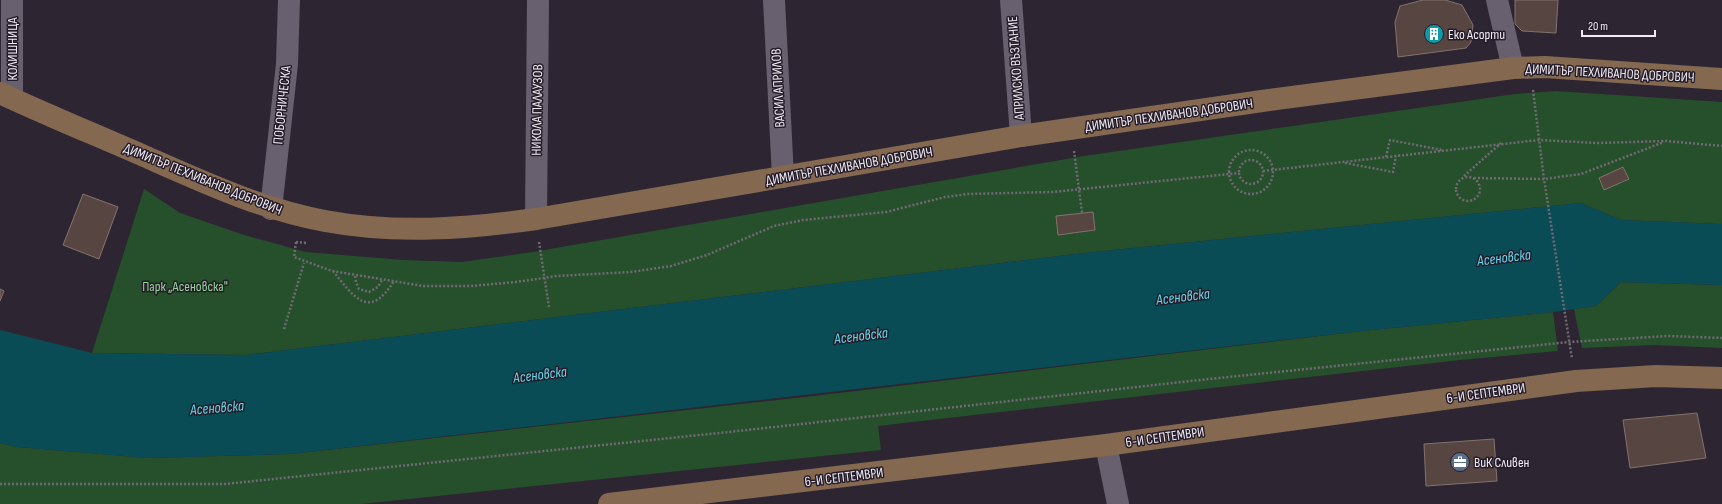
<svg xmlns="http://www.w3.org/2000/svg" width="1722" height="504" font-family="'Sofia Sans Condensed',sans-serif">
  <rect width="100%" height="100%" fill="#2d2632"/>
  <path fill="#264f2b" d="M1555,91L1722,102V224L1621,220L1581,203L1084,253L246,355L92,353L144,189L180,213L244,235L306,252L403,260L462,262L533,252L1084,156L1515,94Z
    M1621,282L1722,285V348L1655,345L1582,348L1574,309L1596,306Z
    M1553,312L1558,351L1460,360L878,426L881,450L361,504H0V443L18,447L148,458L290,454L814,396L1362,331Z"/>
  <path fill="#094c56" d="M1581,203L1621,220L1722,224V285L1621,282L1596,306L1553,312L1362,331L290,454L148,458L18,447L0,443V330L92,353L246,355L1084,253Z"/>
  <path fill="#564541" stroke="#84726d" d="M1423,0H1445L1462,5L1473,25L1471,42L1466,48L1398,57L1395,22L1400,6Z
    M1515,0H1558L1556,33L1522,31L1515,24Z
    M1623,167L1629,179L1604,190L1599,178Z
    M83,194L118,207L99,259L63,245Z
    M1093,212L1095,230L1058,235L1056,216Z
    M0,289L4,291L0,301Z
    M1697,413L1706,458L1630,468L1623,420Z
    M1494,439L1497,481L1426,486L1424,444Z"/>
  <g fill="none" stroke-linecap="round" stroke-linejoin="round">
    <path stroke="#716a75" stroke-width="2.5" stroke-dasharray="2 2" stroke-linecap="butt" d="M1533,90L1544,179L1572,359
      M1229 172a22 22 0 1 1 44 0a22 22 0 1 1-44 0Z
      M1074,151L1082,213
      M1386,157L1390,140L1442,150
      M1239 172a12 12 0 1 1 24 0a12 12 0 1 1-24 0Z
      M1345,163L1393,172L1396,156
      M1263,171L1539,140L1597,143L1666,141L1722,146
      M1464,176L1501,143
      M1456 189a12 12 0 1 1 24 0a12 12 0 1 1-24 0Z
      M1474,178L1544,179L1581,174L1664,142
      M296,242L307,243
      M296,242L294,257L332,271L423,286H471L516,282L557,276L631,272L671,266L707,255L774,226L803,220L886,212L945,197L968,194L1053,192L1239,173
      M539,242L549,307
      M333,271C354,297 369,321 394,281
      M355,276L356,282L359,289L369,292L378,287L382,280
      M284,329L304,263
      M0,484H225L729,432L1209,379L1569,342L1668,336L1722,338"/>
    <path stroke="#68606e" stroke-width="22" d="M12,0V98
      M774,0L783,177
      M1011,0L1021,136
      M1497,0L1513,68
      M271,209L287,64L289,0
      M536,219L538,0
      M1106,445L1118,504"/>
    <path stroke="#846850" stroke-width="22" d="M0,93C47,115 96,135 144,156C203,182 261,209 325,221C395,234 466,229 536,219L1021,136L1262,101L1513,68L1545,67L1722,79
      M609,504L1106,445L1576,381L1656,376L1722,378"/>
  </g>
  <defs>
    <symbol id="building-disc" viewBox="-11 -11 22 22"><circle r="9.5" fill="#0f9aa8" stroke="#241c28"/><path d="M-4-6H4V6H1V3H-1V6H-4ZM-2.5-4.3h1.7v1.8h-1.7ZM.8-4.3h1.7v1.8H.8ZM-2.5-1h1.7V.8h-1.7ZM.8-1h1.7V.8H.8Z" fill="#fff"/></symbol>
    <symbol id="office-disc" viewBox="-11 -11 22 22"><circle r="9.5" fill="#5c6f8a" stroke="#241c28"/><path d="M-6-3h4V-5.5h4V-3h4V5H-6ZM-1-4.5V-3h2v-1.5ZM-6 0V1H6V0Z" fill="#fff"/></symbol>
  </defs>
  <g fill-rule="evenodd">
    <use href="#building-disc" x="1423" y="23" width="22" height="22"/>
    <use href="#office-disc" x="1449" y="451" width="22" height="22"/>
  </g>
  <g text-anchor="middle" dominant-baseline="central" stroke-width="3" stroke-linejoin="round" paint-order="stroke">
    <g font-size="14" fill="#f0ebf4" stroke="#241c28" text-anchor="start">
      <text x="1448" y="34">Еко Асорти</text>
      <text x="1474" y="462">ВиК Сливен</text>
    </g>
    <g font-size="14" fill="#f0ebf4" stroke="#241c28">
      <text transform="translate(12 49) rotate(-90)">КОЛИШНИЦА</text>
      <text transform="translate(1016 68) rotate(-94)">АПРИЛСКО ВЪЗТАНИЕ</text>
      <text transform="translate(1610 73) rotate(3)">ДИМИТЪР ПЕХЛИВАНОВ ДОБРОВИЧ</text>
      <text transform="translate(778 88) rotate(-93)">ВАСИЛ АПРИЛОВ</text>
      <text transform="translate(282 105) rotate(-84)">ПОБОРНИЧЕСКА</text>
      <text transform="translate(537 110) rotate(-89)">НИКОЛА ПАЛАУЗОВ</text>
      <text transform="translate(1169 115) rotate(-8)">ДИМИТЪР ПЕХЛИВАНОВ ДОБРОВИЧ</text>
      <text transform="translate(849 166) rotate(-10)">ДИМИТЪР ПЕХЛИВАНОВ ДОБРОВИЧ</text>
      <text transform="translate(203 179) rotate(22)">ДИМИТЪР ПЕХЛИВАНОВ ДОБРОВИЧ</text>
      <text transform="translate(1486 393) rotate(-8)">6-И СЕПТЕМВРИ</text>
      <text transform="translate(1165 437) rotate(-8)">6-И СЕПТЕМВРИ</text>
      <text transform="translate(844 477) rotate(-7)">6-И СЕПТЕМВРИ</text>
    </g>
    <g font-size="14" fill="#92d497" stroke="#241c28">
      <text x="185" y="286">Парк „Асеновска"</text>
    </g>
    <g font-size="15" font-style="italic" fill="#63d8ec" stroke="#241c28">
      <text transform="translate(1504 258) rotate(-7)">Асеновска</text>
      <text transform="translate(1183 297) rotate(-7)">Асеновска</text>
      <text transform="translate(861 336) rotate(-7)">Асеновска</text>
      <text transform="translate(540 375) rotate(-7)">Асеновска</text>
      <text transform="translate(217 408) rotate(-5)">Асеновска</text>
    </g>
  </g>
  <path d="M1582 30v6h73v-6" fill="none" stroke="#f0ebf4" stroke-width="2"/>
  <text x="1588" y="30" font-size="12" fill="#f0ebf4" stroke="#241c28" stroke-width="3" paint-order="stroke">20 m</text>
</svg>
